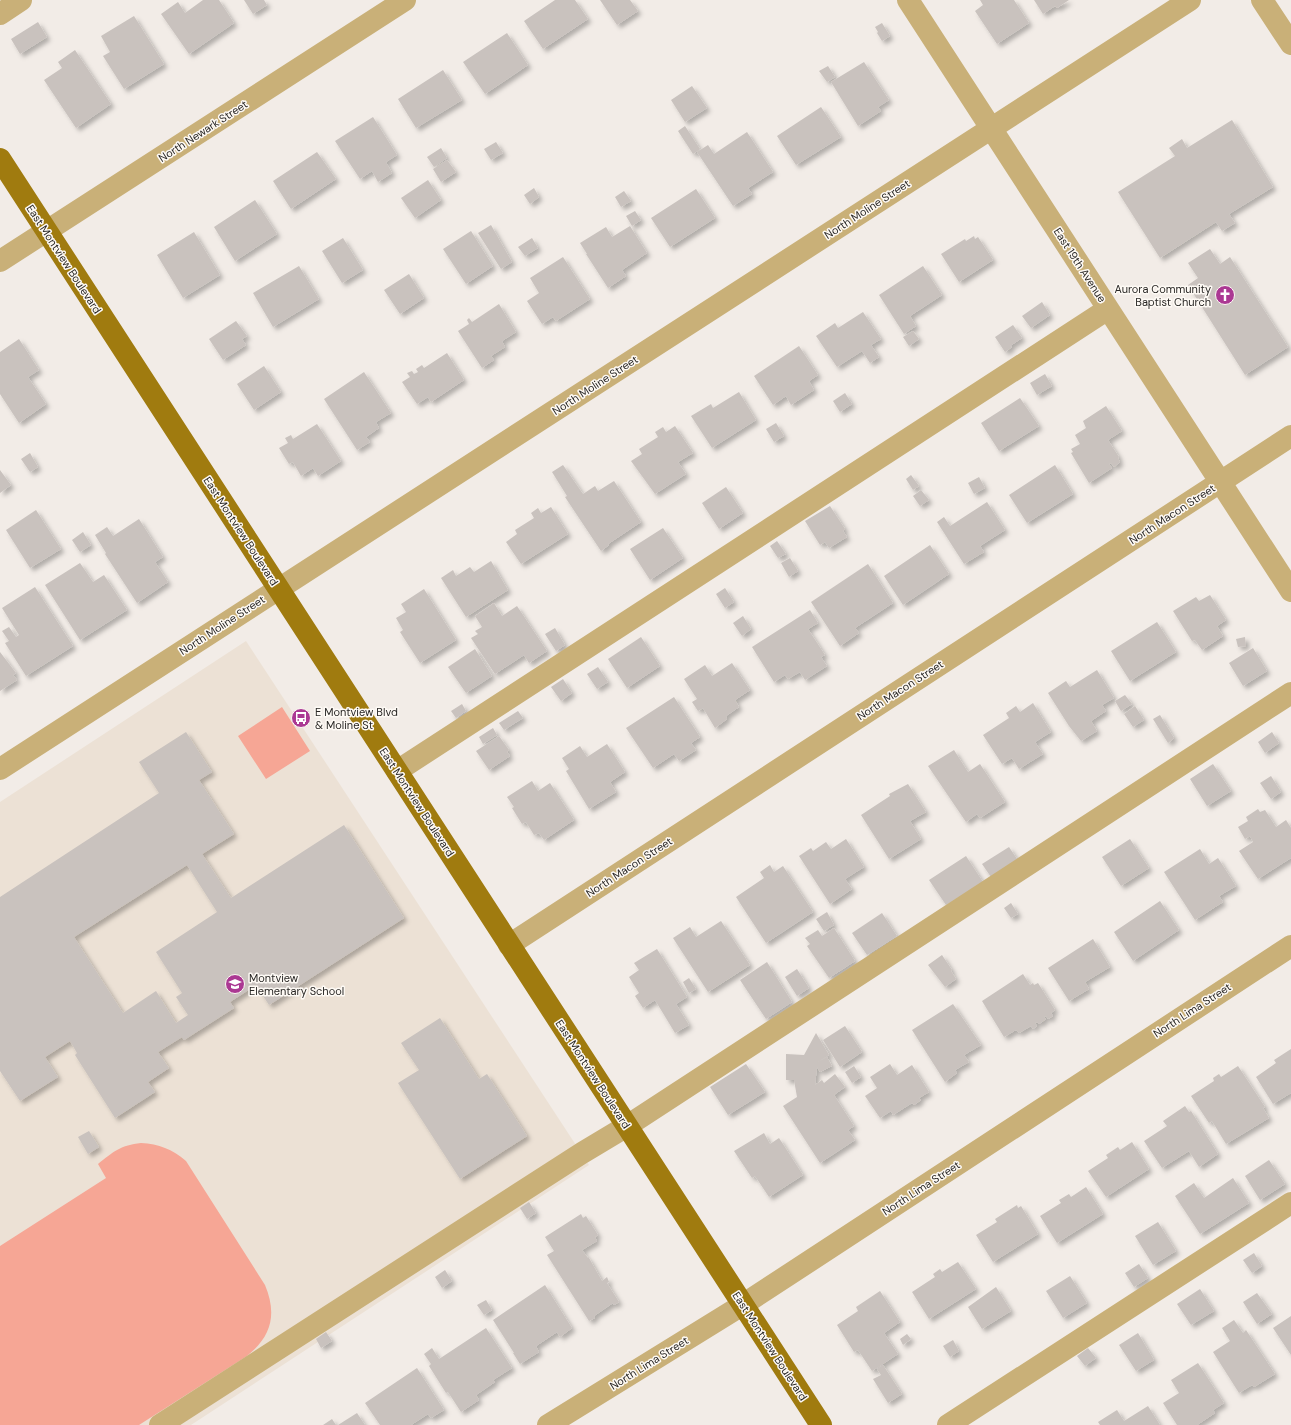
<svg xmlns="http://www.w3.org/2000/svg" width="1291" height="1425" font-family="'DM Sans',sans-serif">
  <defs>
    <filter id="shadow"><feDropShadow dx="3.5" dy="3.5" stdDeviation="2" flood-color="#0004"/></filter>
  </defs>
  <rect width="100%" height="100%" fill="#f2ece7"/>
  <path fill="#ece1d5" d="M246,641L589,1165L191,1425H0V802Z"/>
  <path fill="#f6a695" d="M282,707L310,751L266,779L238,736Z
    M141,1143C159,1144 172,1149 186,1161L265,1285C277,1314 272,1336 247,1356L139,1425H0V1246L106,1178L98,1164C113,1152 121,1145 141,1143Z"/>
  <path fill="#c9c2be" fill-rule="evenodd" filter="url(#shadow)" d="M203,0H219L234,23L189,54L161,14L178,2L185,13Z
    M244,0H264L267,5L253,14Z
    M555,0H575L588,19L543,49L524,21Z
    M600,0H630L638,11L617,25Z
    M980,0H1014L1029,23L997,44L975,11L983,5Z
    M1034,0H1069L1057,8L1055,6L1043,14Z
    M134,16L164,64L124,89L103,56L110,52L101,36Z
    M38,22L47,37L20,54L11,39Z
    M882,23L890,36L882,41L877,33L878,32L875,27Z
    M507,33L528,65L485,94L463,62Z
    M75,50L111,104L76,128L44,80L62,68L58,62Z
    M864,62L889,100L878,107L881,111L858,126L831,82Z
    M828,66L835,77L827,82L819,71Z
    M443,70L462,100L416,128L398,99Z
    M692,86L707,108L685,122L671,100Z
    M821,107L841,137L796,165L777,136Z
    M373,117L397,155L386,162L392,173L378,182L372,171L360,179L335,141Z
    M1232,120L1273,187L1229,214L1235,223L1222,231L1216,222L1160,258L1118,192L1175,156L1169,148L1182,139L1187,148Z
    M685,126L700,149L693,154L678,131Z
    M747,132L773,172L748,188L752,194L733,206L697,152L708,145L714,154Z
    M496,142L503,153L491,160L484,149Z
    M441,148L447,158L434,167L427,157Z
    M317,152L336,179L291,209L273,181Z
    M447,160L456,172L441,182L433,169Z
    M428,180L441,200L415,218L401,198Z
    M534,188L539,197L530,204L524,195Z
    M696,189L715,218L670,247L651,218Z
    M624,191L631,201L621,207L615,197Z
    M255,200L277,234L235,261L214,227Z
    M635,211L641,220L632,226L626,216Z
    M491,225L512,262L501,269L478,233Z
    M630,226L647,253L622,270L626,276L608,288L586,254H587L580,243L606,227L612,237Z
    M471,231L493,266L466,284L443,249Z
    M194,232L220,275L183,298L157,255Z
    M974,236L975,239L978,237L993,260L959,282L941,254L965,239L966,241Z
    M343,238L363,270L342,283L322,251Z
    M532,238L538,248L525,256L518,247Z
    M1210,249L1220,264L1230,257L1288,347L1245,375L1188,285L1198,278L1188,263Z
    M563,257L590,299L556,321L553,317L542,324L527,301L539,293L530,278Z
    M299,266L319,299L273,327L253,293Z
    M923,266L942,295L910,316L916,326L904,334L879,295Z
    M409,274L424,298L400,314L384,290Z
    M1042,302L1050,315L1031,328L1022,316Z
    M499,304L516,332L502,341L505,347L491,356L494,360L482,368L458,331L469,324L467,320L469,318L472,322Z
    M863,312L881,339L871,345L879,357L870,363L862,351L837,367L816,336L835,323L838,328Z
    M236,321L247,336L242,339L246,345L223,360L209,339Z
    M1013,325L1022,338L1010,346L1012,347L1005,352L995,337Z
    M913,331L919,339L909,346L903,337Z
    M19,339L39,370L28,377L46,404L19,423L0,394V352Z
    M799,346L818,375L809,381L814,390L791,405L786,396L773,405L754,376Z
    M447,353L464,380L431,402L428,397L417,404L402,382L410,377L407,373L412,371L414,374L418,372L416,369L422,365L424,368Z
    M264,366L281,392L254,410L237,384Z
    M364,372L391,413L376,422L379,428L366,437L370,442L357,450L324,399Z
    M1045,374L1052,386L1037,395L1030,383Z
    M739,392L756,420L712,448L691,416L711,404L713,408Z
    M845,393L852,404L840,412L833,401Z
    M1020,398L1039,426L999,451L981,423Z
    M1106,406L1122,431L1108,440L1119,457L1118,458L1120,462L1114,467L1111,463L1109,464L1112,468L1089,483L1071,453L1073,452L1071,449L1080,444L1075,435L1086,428L1083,421Z
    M776,423L784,436L774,442L766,429Z
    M317,424L341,461L318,476L313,468L301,476L293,462L289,464L279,448L288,443L285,438L291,435L293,439Z
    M675,426L693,453L678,462L686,474L655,494L631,461L642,454L639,449L658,437L655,432L663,427L666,432Z
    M30,453L38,467L30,472L21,459Z
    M563,465L583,494L595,486L598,491L614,481L641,522L608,544L609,545L601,551L565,497L567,496L552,472Z
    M1055,465L1073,494L1027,523L1009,495Z
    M0,470L11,485L0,493Z
    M911,475L919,486L913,490L906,479Z
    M979,477L985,488L974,494L968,483Z
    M726,487L743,513L719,529L702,503Z
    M921,490L929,500L920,506L913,496Z
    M987,502L1005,530L980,546L984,552L964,564L937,522L944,517L950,526Z
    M830,506L845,529L843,531L847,537L829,548L825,542L820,545L805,521Z
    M551,507L568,534L521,564L506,542L517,534L515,530L534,518L531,513L538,508L541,513Z
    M36,510L61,549L30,568L6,530Z
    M139,519L163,557L155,562L168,582L137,603L105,554L106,553L95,535L107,527L113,536Z
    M663,528L683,558L650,580L630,549Z
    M83,532L91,545L80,552L72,540Z
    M777,541L786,554L778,558L770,546Z
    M930,545L949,574L903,605L884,576Z
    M790,558L798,571L789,577L781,563Z
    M491,561L508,590L466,617L441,578L453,570L456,576L470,567L474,572Z
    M80,563L93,582L104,575L127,610L80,640L45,585Z
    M868,564L893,603L855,628L859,633L840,646L811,602Z
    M35,587L73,646L26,676L5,643L9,641L2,631L9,627L16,637L19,635L2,608Z
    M725,588L734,602L725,608L716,594Z
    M424,589L456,640L420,663L400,632L403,630L396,618L406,612L401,604Z
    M1210,595L1226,620L1217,626L1223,636L1202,650L1195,640L1192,641L1173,611L1196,597L1199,601Z
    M494,603L502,616L517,606L547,651L529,663L524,655L495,674L471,638L478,634L475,631L482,627L475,616Z
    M810,610L818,623L808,629L825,655L821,657L827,666L805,680L800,672L788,679L785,675L774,682L752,647Z
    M743,616L751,629L742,636L733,623Z
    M1157,622L1176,652L1130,681L1111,651Z
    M555,628L565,645L556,651L545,634Z
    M641,637L660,666L627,688L608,659Z
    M1245,637L1246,646L1238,647L1236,639Z
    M1253,648L1267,671L1243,686L1229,663Z
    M475,649L492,676L466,693L448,667Z
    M0,652L16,673L13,675L17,680L0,691Z
    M732,663L750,690L735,700L739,707L726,716L727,719L715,728L703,708L698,711L692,702L697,699L684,679L705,665L712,676Z
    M598,667L608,682L597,689L587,674Z
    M1097,670L1114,698L1102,705L1106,711L1091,721L1097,731L1081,741L1069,726L1048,693L1066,681L1070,687Z
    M563,679L572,693L561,701L551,687Z
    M1125,695L1132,704L1121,711L1115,701Z
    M674,697L700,737L691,743L696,750L679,761L674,754L653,768L626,728Z
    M1033,703L1051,732L1035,742L1043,754L1019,769L1012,758L1002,764L983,735L1009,718L1006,713L1016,706L1020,712Z
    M462,704L466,711L456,718L451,711Z
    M1135,706L1144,720L1133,727L1124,714Z
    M518,711L523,718L504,730L499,723Z
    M1160,715L1174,738L1168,743L1153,719Z
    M493,728L497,735L483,744L479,737Z
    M186,732L212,772L199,780L234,834L202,854L231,898L344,825L404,918L269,1005L256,985L230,1002L234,1008L184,1040L182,1037L158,1052L169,1068L148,1082L155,1092L115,1118L75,1055L77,1053L70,1041L45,1057L58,1077L20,1101L0,1071V897L159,793L139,762ZM187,865L217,912L156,952L182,993L176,997L188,1015L176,1023L156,991L123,1013L74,937Z
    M1272,732L1279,743L1265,753L1258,742Z
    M499,736L509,750L507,752L510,756L489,770L476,751Z
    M607,744L625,772L610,782L616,792L589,809L566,771L569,769L562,758L580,746L587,757Z
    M954,750L968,772L980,764L1005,802L980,818L977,814L966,822L928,766Z
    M1213,764L1231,791L1207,806L1190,779Z
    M1271,776L1281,792L1271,799L1260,783Z
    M532,781L538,791L550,783L574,820L544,840L539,833L534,835L526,822L522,824L512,808L514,807L507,797Z
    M908,784L926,812L910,821L921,839L889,859L861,815L890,796L889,794Z
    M1258,809L1260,812L1265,810L1276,827L1286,820L1291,828V858L1258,879L1239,851L1253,842L1250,836L1245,839L1238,827L1248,821L1246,817Z
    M846,839L864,867L845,879L852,889L830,904L799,856L811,848L813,851L826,842L831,849Z
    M1130,839L1149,868L1121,886L1102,857Z
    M1009,847L1017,859L991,877L982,864Z
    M1200,849L1209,864L1218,858L1236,886L1219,896L1223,902L1195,920L1164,872Z
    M966,856L983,882L946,905L929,880Z
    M770,865L774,872L783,866L813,912L766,943L736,897L764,878L760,872Z
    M1160,901L1179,930L1133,961L1114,932Z
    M1011,903L1018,914L1011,918L1004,908Z
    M827,912L834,925L824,931L816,919Z
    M882,913L897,936L867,955L852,933Z
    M721,921L750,965L708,992L673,938L690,927L696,937Z
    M834,928L855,961L829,978L807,946L810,944L805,938L818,930L822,936Z
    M1093,939L1110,967L1085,982L1089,989L1069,1001L1048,968Z
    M657,949L687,997L676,1004L689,1025L675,1033L655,1000L643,1008L635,996L639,993L629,977L639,970L634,963Z
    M942,955L952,970L951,971L956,979L945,987L928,965Z
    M767,962L792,1002L766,1019L740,980Z
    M797,969L809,988L797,996L785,977Z
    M1023,974L1030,985L1033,983L1034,985L1038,983L1055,1010L1051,1013L1053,1016L1048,1019L1046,1016L1044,1017L1046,1019L1039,1024L1037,1022L1035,1023L1037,1026L1033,1029L1031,1026L1019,1033L1016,1030L1004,1037L982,1001Z
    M689,978L696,989L689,993L683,982Z
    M953,1004L981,1045L964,1055L969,1062L955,1070L957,1073L945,1082L912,1030Z
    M440,1018L479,1079L487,1074L527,1136L460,1179L398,1083L419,1070L401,1043Z
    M845,1026L862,1052L840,1067L823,1040Z
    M816,1033L829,1055L816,1063L827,1057L832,1066L820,1072L817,1067L815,1085L822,1080L824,1083L835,1074L845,1087L834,1095L854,1126L848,1130L855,1140L820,1163L783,1106L797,1097L794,1080H786V1054L804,1055Z
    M1291,1049V1093L1273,1104L1256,1077L1276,1063L1274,1060Z
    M746,1064L765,1092L728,1115L710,1087Z
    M890,1064L897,1075L912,1065L929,1092L919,1098L921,1100L914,1105L912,1103L893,1115L891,1111L880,1118L865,1096L877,1088L870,1077Z
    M854,1066L861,1077L852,1083L845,1072Z
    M1238,1066L1265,1107L1263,1108L1269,1118L1226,1144L1212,1121L1209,1123L1191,1096L1214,1081L1213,1078L1219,1074L1221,1077Z
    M1185,1106L1189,1112L1191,1111L1218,1154L1199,1167L1189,1151L1162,1168L1144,1141L1167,1126L1163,1121Z
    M89,1131L99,1147L88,1154L78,1137Z
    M764,1133L770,1144L779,1138L803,1175L769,1197L755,1176L752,1178L734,1151Z
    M1132,1142L1149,1169L1106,1197L1088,1171L1108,1158L1106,1155L1118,1147L1120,1150Z
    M1269,1160L1285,1184L1260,1200L1245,1176Z
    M1233,1178L1249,1203L1200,1234L1175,1196L1194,1183L1204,1198Z
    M1086,1187L1103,1214L1057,1243L1040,1216L1061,1203L1059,1200L1069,1194L1071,1197Z
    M529,1202L536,1213L527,1219L520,1208Z
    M1017,1205L1018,1208L1021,1206L1038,1234L993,1262L976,1235L997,1222L995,1219Z
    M581,1214L583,1218L586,1216L598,1235L595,1237L597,1241L582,1250L588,1258H589L602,1281L607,1277L609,1282L607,1283L619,1302L614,1305L613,1303L594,1316L595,1318L589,1321L547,1255L554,1251L545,1237Z
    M1158,1222L1176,1251L1153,1265L1135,1236Z
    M1254,1253L1262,1266L1252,1273L1243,1260Z
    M958,1262L976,1289L929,1319L912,1292L935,1277L933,1274L940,1269L942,1272Z
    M1139,1264L1148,1278L1134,1287L1125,1273Z
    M445,1270L452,1281L442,1288L435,1277Z
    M1070,1276L1087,1303L1063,1318L1046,1291Z
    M545,1285L572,1328L560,1337L557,1332L536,1346L539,1352L520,1364L513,1353H514L493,1320Z
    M996,1287L1011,1311L982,1329L968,1307Z
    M1200,1289L1214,1311L1191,1325L1177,1304Z
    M880,1291L900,1322L884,1333L898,1354L872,1371L858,1350L854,1352L837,1325L858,1311L856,1307Z
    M1257,1293L1272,1314L1257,1324L1243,1302Z
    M486,1300L492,1310L484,1315L477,1305Z
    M1291,1316V1355L1273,1328Z
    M1234,1320L1243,1333L1246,1330L1275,1374L1254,1387L1252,1385L1239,1393L1213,1352L1230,1341L1222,1328Z
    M486,1328L512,1368L493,1380L495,1382L476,1395L479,1400L461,1412L448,1392L446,1393L429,1366L431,1364L424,1354L432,1348L439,1359Z
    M326,1332L332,1341L321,1348L316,1339Z
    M1138,1333L1154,1360L1136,1371L1119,1345Z
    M907,1334L911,1339L903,1345L900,1339Z
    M953,1340L959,1351L950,1357L943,1346Z
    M1088,1348L1096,1358L1085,1366L1077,1356Z
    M1198,1363L1224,1403L1213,1410L1215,1413L1197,1425H1177L1163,1403L1179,1393L1171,1380Z
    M883,1365L902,1394L888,1403L873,1379L881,1375L877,1369Z
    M417,1368L444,1410L431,1418L428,1414L411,1425H380L365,1403Z
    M1148,1406L1160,1425H1100L1098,1422L1117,1410L1124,1421Z
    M357,1413L365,1425H338Z
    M332,1419L336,1425H323Z"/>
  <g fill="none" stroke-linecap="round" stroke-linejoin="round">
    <path stroke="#c9b078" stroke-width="22" d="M908,0L1291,591
      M1262,0L1291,44
      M0,14L21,0
      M0,261L405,0
      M0,769C397,512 793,255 1190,0
      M397,771L1108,309
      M509,945L1291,436
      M160,1425L582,1153L627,1126L1291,693
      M548,1425L744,1304L1291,946
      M948,1425L1291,1203"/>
    <path stroke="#a07b0f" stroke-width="22" d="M0,159L821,1425"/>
  </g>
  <defs>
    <symbol id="church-disc" viewBox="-11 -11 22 22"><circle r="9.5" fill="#ab3893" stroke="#fefaf5"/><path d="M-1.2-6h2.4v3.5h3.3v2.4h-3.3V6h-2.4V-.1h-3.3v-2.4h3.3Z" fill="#fff"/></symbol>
    <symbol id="bus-disc" viewBox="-11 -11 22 22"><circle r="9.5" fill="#ab3893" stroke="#fefaf5"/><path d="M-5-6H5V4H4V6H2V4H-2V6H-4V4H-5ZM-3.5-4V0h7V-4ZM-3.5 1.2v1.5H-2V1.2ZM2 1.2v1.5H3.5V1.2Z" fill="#fff"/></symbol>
    <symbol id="school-disc" viewBox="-11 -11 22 22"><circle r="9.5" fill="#ab3893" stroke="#fefaf5"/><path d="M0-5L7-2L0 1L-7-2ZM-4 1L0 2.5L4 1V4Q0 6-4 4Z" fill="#fff"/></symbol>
  </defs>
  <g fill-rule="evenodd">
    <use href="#church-disc" x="1214" y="284" width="22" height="22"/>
    <use href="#bus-disc" x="290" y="707" width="22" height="22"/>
    <use href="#school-disc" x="224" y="973" width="22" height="22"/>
  </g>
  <g text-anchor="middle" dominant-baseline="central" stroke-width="3" stroke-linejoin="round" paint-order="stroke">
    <g font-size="11" fill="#292725" stroke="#fefaf5">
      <text transform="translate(203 131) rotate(-33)">North Newark Street</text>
      <text transform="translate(867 209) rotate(-33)">North Moline Street</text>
      <text transform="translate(64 259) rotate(57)">East Montview Boulevard</text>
      <text transform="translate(1080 265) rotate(57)">East 19th Avenue</text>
      <text transform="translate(595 385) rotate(-33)">North Moline Street</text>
      <text transform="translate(1172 514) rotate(-33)">North Macon Street</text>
      <text transform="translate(241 531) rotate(57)">East Montview Boulevard</text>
      <text transform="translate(222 625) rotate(-33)">North Moline Street</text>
      <text transform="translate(900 690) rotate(-33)">North Macon Street</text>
      <text transform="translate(417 802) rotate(57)">East Montview Boulevard</text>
      <text transform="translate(629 867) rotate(-33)">North Macon Street</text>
      <text transform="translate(1192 1010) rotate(-33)">North Lima Street</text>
      <text transform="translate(593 1074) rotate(57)">East Montview Boulevard</text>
      <text transform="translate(921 1188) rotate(-33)">North Lima Street</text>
      <text transform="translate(770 1346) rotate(57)">East Montview Boulevard</text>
      <text transform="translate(649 1363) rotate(-32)">North Lima Street</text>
    </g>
    <g font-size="11" fill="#292725" stroke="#fefaf5" text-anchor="start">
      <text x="1211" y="289" text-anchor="end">Aurora Community<tspan x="1211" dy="13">Baptist Church</tspan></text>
      <text x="315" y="712">E Montview Blvd<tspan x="315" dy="13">&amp; Moline St</tspan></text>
      <text x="249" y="978">Montview<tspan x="249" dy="13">Elementary School</tspan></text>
    </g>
  </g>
</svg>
